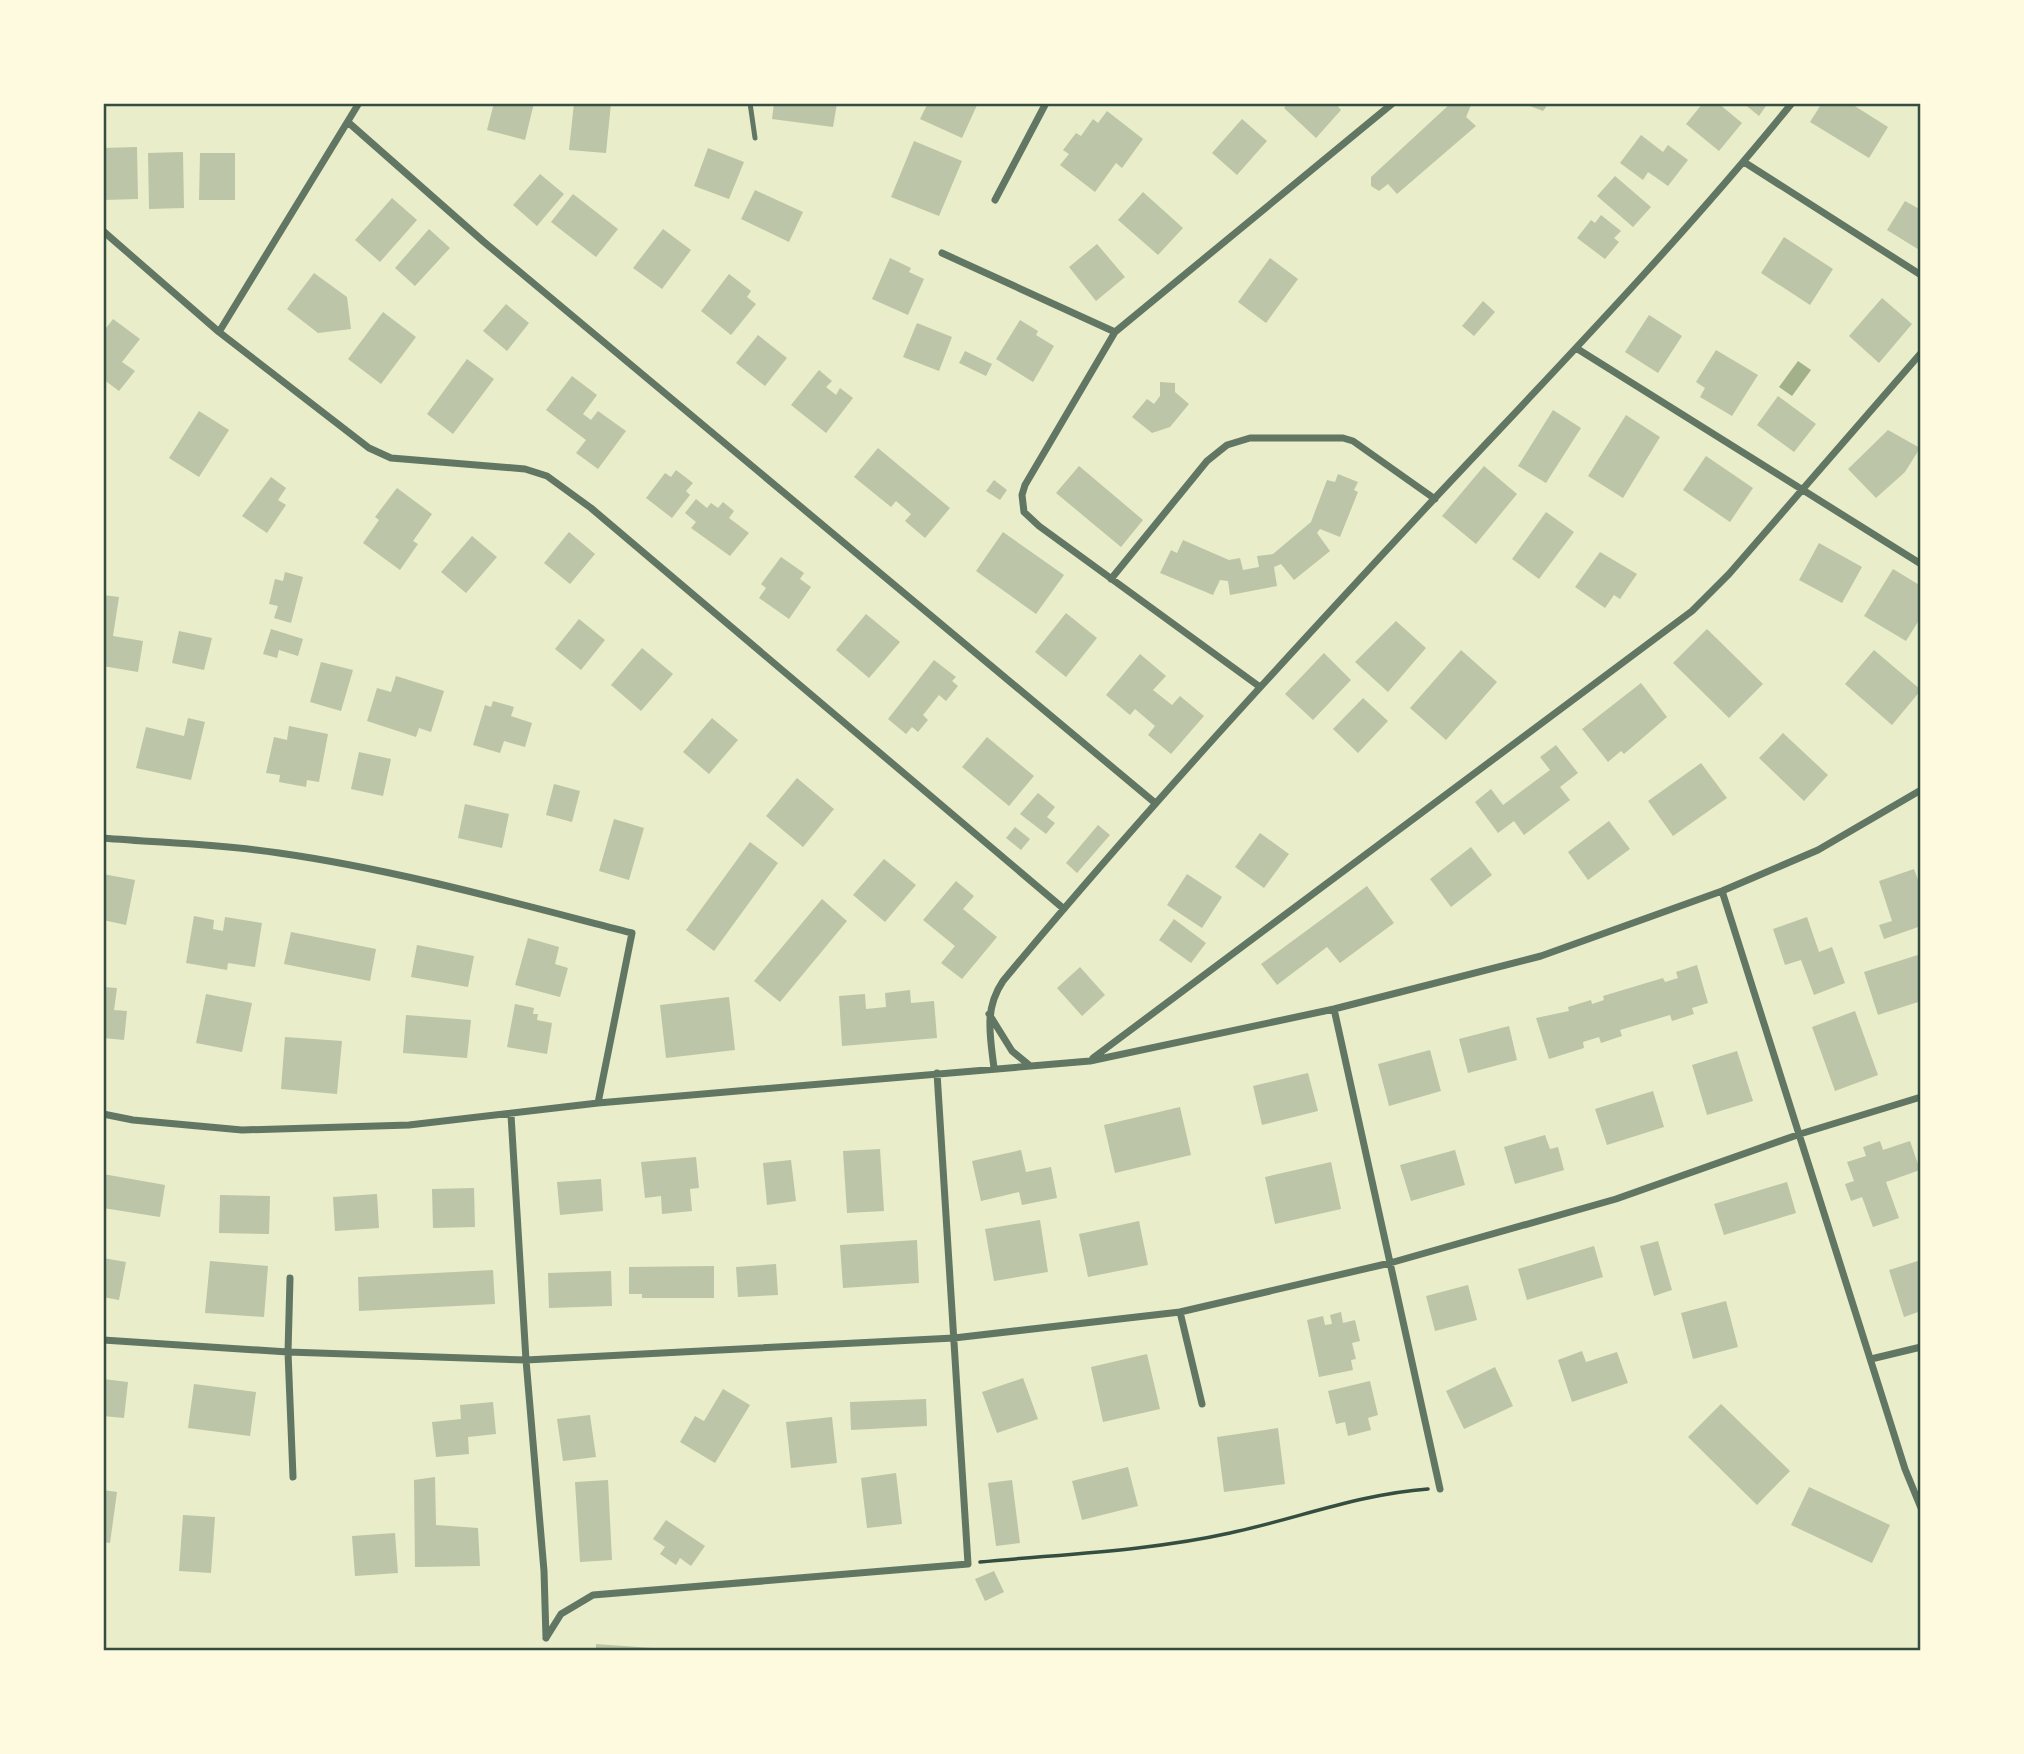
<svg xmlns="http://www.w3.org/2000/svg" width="2024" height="1754" font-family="Lora,serif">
  <rect width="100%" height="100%" fill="#e9edc9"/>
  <path fill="#a3b18a" d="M1798,361L1811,370L1792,396L1779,387Z"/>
  <path fill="#bcc5a7" d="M494,103H534L525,140L487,130Z
    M574,103H611L606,153L569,150Z
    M774,103H837L833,127L772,119Z
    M928,103H978L962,138L920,119Z
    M1288,103H1335L1341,110L1316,138L1284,108Z
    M1451,103H1472L1466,117L1476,126L1397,194L1388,184L1379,191L1371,186V177Z
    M1522,103H1549L1543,111Z
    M1703,103H1718L1742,123L1719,151L1686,124Z
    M1743,103H1768L1759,116Z
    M1822,103H1850L1888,127L1869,158L1810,122Z
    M1107,111L1143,139L1122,168L1116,163L1095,192L1060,165L1069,154L1063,150L1076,133L1081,136L1093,119L1098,123Z
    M1242,119L1267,141L1237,175L1212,153Z
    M1641,135L1663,152L1668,145L1688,160L1668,186L1648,172L1643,180L1620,163Z
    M914,141L962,161L939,216L891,197Z
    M137,147L138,199L103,200V148Z
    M708,148L744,162L729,199L694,186Z
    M183,152L184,208L149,209L148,153Z
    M200,153H235V200H199Z
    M540,174L564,194L537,226L513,205Z
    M1615,176L1651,207L1633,227L1597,196Z
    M755,190L803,212L789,242L741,219Z
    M1143,192L1183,228L1158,255L1118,220Z
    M573,194L618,229L596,257L551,222Z
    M392,198L417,220L380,262L355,240Z
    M1905,201L1921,210V251L1887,230Z
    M1601,215L1621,231L1614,238L1619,242L1605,259L1577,238L1591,220L1595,223Z
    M429,229L450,248L415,286L395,268Z
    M663,229L691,250L662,289L633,268Z
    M1784,237L1833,269L1810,305L1761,273Z
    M1097,244L1125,277L1096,301L1069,267Z
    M890,258L911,268L909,272L924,279L908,315L872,299Z
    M1270,258L1298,279L1266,323L1238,302Z
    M314,273L347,297L351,329L318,333L287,309Z
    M729,274L751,291L747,297L756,304L731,335L701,311Z
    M1882,298L1912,324L1879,363L1849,336Z
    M1483,301L1495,312L1474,336L1462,326Z
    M506,304L529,323L507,351L483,331Z
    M383,312L416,337L381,384L348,359Z
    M1649,315L1682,336L1658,373L1625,352Z
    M113,319L140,339L122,362L135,371L119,391L103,379V332Z
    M1020,320L1038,331L1036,335L1054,346L1033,382L996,359Z
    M917,323L952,337L939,371L903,357Z
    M758,335L787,358L765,386L736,363Z
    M1716,350L1758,375L1732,416L1700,397L1705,388L1696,382Z
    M965,351L992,364L986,376L959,363Z
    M467,359L494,379L453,434L427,414Z
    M819,370L832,381L826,387L836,395L840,388L853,398L826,433L791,405Z
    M572,376L597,395L583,414L591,420L598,411L626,431L598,469L576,453L586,440L546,410Z
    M1160,382L1175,383V392L1189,404L1170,427L1152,433L1132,417L1147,399L1154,404L1160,396Z
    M1778,396L1816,424L1794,452L1757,425Z
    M1553,410L1581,428L1546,483L1518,466Z
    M199,411L229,430L199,477L169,458Z
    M1626,415L1660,437L1623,498L1588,476Z
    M1888,430L1920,448L1905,472L1876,498L1848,469Z
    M878,448L950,508L925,538L905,521L911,514L896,501L891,507L854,477Z
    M1706,456L1753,488L1730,522L1683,490Z
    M1079,466L1143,520L1121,547L1056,493Z
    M1484,466L1517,494L1476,544L1442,516Z
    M676,470L693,483L686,491L690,495L672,518L646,498L665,473L671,477Z
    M1338,474L1358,482L1354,490L1358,492L1340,537L1320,529L1317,533L1330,551L1294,580L1281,564L1274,567L1277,586L1230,595L1228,581L1220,580L1213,595L1160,573L1171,550L1177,553L1183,540L1229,560L1240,558L1243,570L1259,567L1257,556L1273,554L1311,522L1327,480L1335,482Z
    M271,477L286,488L278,500L286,505L267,533L242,516Z
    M994,480L1007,490L1000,500L986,491Z
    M397,488L432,514L413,541L418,544L400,570L363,543L379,520L375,517Z
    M696,499L707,508L711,503L718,508L723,502L734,511L729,518L749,533L730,556L691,528L696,522L685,513Z
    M1546,512L1574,532L1539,579L1512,559Z
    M569,532L595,554L570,584L544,563Z
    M1003,532L1064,575L1036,614L976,571Z
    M472,536L497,557L466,593L441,572Z
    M1819,543L1862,567L1842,603L1799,580Z
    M1600,552L1637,574L1620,599L1614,595L1605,608L1575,587Z
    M781,557L804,573L800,579L811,587L789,619L759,598L766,588L761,584Z
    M1893,569L1921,586V617L1906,641L1864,616Z
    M285,572L303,577L291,623L274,618L278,606L269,604L275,579L283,581Z
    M103,595L119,597L113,636L143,641L138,672L103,666Z
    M1066,613L1097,638L1066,677L1035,652Z
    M866,614L900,642L869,678L836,650Z
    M579,619L605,640L581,670L555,649Z
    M1396,621L1426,648L1388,692L1355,662Z
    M271,629L303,639L298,656L279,650L277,658L263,654Z
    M1707,629L1763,684L1729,718L1673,663Z
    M179,631L212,638L204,670L172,663Z
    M642,648L673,674L641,711L611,685Z
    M1461,650L1497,682L1446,740L1410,708Z
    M1874,650L1921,690L1892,725L1845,684Z
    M1324,653L1351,680L1313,720L1285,694Z
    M1140,654L1166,676L1153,690L1172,705L1180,696L1204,716L1171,754L1148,735L1155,726L1135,709L1130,715L1106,695Z
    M934,660L956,677L952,681L958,686L946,701L939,695L923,715L928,720L918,732L912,727L906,734L888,719Z
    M321,662L353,670L341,711L310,702Z
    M396,676L444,691L431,732L419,728L416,737L367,721L377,688L391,692Z
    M1641,683L1667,717L1624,754L1621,751L1608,762L1582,729Z
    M1363,698L1388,721L1358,753L1333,729Z
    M493,701L514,707L511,716L532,723L525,747L504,741L500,753L473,745L485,705L491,707Z
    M188,718L205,722L191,780L136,768L146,727L184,736Z
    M712,718L738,740L709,774L683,752Z
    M289,726L328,734L319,782L307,780L306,787L279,782L280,775L266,773L274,737L287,740Z
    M1783,733L1828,775L1804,801L1759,758Z
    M987,737L1034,776L1009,806L962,767Z
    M1556,745L1578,773L1560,787L1570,800L1524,835L1514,821L1498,833L1475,802L1491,789L1503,805L1550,770L1540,757Z
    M359,752L391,759L383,796L351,789Z
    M1701,763L1727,798L1673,836L1648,801Z
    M797,778L834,809L803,847L766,816Z
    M554,784L580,791L572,822L546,815Z
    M1038,793L1055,807L1047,817L1055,823L1046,834L1020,814Z
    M465,804L509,814L502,848L458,838Z
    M614,819L644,828L629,880L599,871Z
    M1609,821L1630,849L1588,880L1568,852Z
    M1098,825L1110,835L1077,873L1066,863Z
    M1015,827L1030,839L1021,850L1006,838Z
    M1260,833L1289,854L1264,888L1235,867Z
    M750,842L778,863L714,951L686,930Z
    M1471,847L1492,875L1451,907L1430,879Z
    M884,859L916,885L885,922L853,895Z
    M1914,869L1921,888V926L1884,939L1879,925L1892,921L1879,881Z
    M103,874L135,880L126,925L103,920Z
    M1187,874L1222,897L1202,928L1167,905Z
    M956,881L974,896L963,909L997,937L962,979L941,963L955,946L923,920Z
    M1367,886L1394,923L1340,963L1327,947L1277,985L1261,964Z
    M822,899L847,921L780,1002L754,981Z
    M194,916L214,920L213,929L223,931L225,917L262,923L255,967L228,963L227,970L186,963Z
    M1807,917L1819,952L1832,947L1845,983L1814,995L1801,960L1785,965L1773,929Z
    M1174,919L1206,943L1191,963L1159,940Z
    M291,932L376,949L370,981L284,964Z
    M528,938L559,947L555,964L568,968L560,997L515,985Z
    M417,945L474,956L468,987L411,977Z
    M1921,954V1001L1878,1015L1864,972Z
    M1697,965L1708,1003L1692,1008L1694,1014L1672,1021L1670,1015L1620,1030L1622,1036L1601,1043L1599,1037L1583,1042L1584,1048L1549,1059L1536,1018L1569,1011L1568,1007L1591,1000L1592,1004L1604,1000L1603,996L1663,978L1665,982L1678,978L1676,972Z
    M1080,967L1105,995L1082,1016L1057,988Z
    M103,987L117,988L114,1010L127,1011L124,1040L103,1038Z
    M910,990L911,1003L934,1001L937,1038L842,1046L839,996L865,994L866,1009L886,1007L885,993Z
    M206,994L252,1003L242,1052L196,1043Z
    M729,997L735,1050L666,1058L660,1005Z
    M515,1004L534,1008L533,1014H538L537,1020L552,1023L547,1054L507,1047Z
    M1855,1011L1878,1075L1835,1091L1812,1027Z
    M406,1015L471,1020L467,1058L403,1053Z
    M1509,1026L1517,1060L1468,1073L1459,1039Z
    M285,1037L342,1041L337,1094L281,1089Z
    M1430,1050L1441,1091L1389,1106L1378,1064Z
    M1737,1051L1753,1101L1707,1115L1692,1065Z
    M1308,1073L1318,1111L1262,1125L1253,1086Z
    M1653,1091L1664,1127L1607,1145L1595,1109Z
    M1180,1107L1191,1155L1115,1173L1104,1125Z
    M1545,1135L1550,1149L1558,1147L1564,1170L1515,1184L1504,1147Z
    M1880,1141L1883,1150L1910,1141L1920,1170L1886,1182L1899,1218L1873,1227L1862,1197L1851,1201L1845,1184L1854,1181L1847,1162L1866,1156L1863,1147Z
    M880,1149L884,1211L847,1213L843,1151Z
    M1021,1150L1026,1172L1051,1167L1057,1198L1022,1205L1019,1192L981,1201L972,1161Z
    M1455,1150L1465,1185L1411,1201L1400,1165Z
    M696,1157L699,1188L690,1189L692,1211L662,1214L661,1196L645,1198L641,1162Z
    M791,1160L796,1201L767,1205L763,1163Z
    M1331,1162L1341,1209L1275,1224L1265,1177Z
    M103,1174L165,1185L160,1217L103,1208Z
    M601,1179L603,1211L560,1215L557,1182Z
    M1787,1182L1796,1213L1724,1235L1714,1204Z
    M474,1188L475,1227L433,1228L432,1189Z
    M377,1194L379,1228L335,1231L333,1197Z
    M220,1195L270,1196L269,1234L219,1233Z
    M1040,1220L1048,1272L994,1281L985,1229Z
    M1139,1221L1148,1265L1088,1277L1079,1234Z
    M917,1240L919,1283L843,1288L840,1245Z
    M1658,1241L1672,1290L1654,1296L1640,1246Z
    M1594,1246L1603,1277L1527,1300L1518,1269Z
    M103,1258L126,1262L119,1300L103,1297Z
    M1921,1260V1311L1904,1317L1889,1270Z
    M210,1261L268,1266L264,1317L205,1313Z
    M776,1264L778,1295L738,1297L736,1267Z
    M714,1266V1298H642V1294H629V1267Z
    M493,1270L495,1304L359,1311L358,1277Z
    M611,1271L612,1306L549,1308L548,1273Z
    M1468,1285L1477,1320L1435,1331L1426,1296Z
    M1726,1301L1738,1347L1693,1359L1681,1313Z
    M1341,1312L1343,1323L1355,1320L1360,1341L1352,1343L1356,1359L1351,1360L1353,1370L1319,1377L1307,1320L1323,1316L1325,1325L1332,1324L1330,1315Z
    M1582,1351L1586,1362L1617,1352L1628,1383L1572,1402L1558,1360Z
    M1147,1354L1160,1409L1103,1422L1091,1367Z
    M1495,1367L1513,1406L1464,1429L1446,1391Z
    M1023,1378L1038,1419L997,1433L982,1392Z
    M103,1379L128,1382L124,1418L103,1416Z
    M1370,1381L1378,1415L1368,1418L1371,1430L1348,1436L1345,1422L1336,1424L1328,1391Z
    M194,1384L256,1392L250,1436L188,1428Z
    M723,1389L750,1405L715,1463L680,1442L695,1416L704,1421Z
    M926,1399L927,1426L851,1430L850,1402Z
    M493,1402L496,1434L468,1437L469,1454L436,1457L432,1422L461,1419L460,1405Z
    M1721,1404L1790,1471L1757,1505L1688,1437Z
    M590,1415L596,1457L563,1461L557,1419Z
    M832,1417L837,1463L791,1468L786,1422Z
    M1278,1428L1285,1484L1224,1492L1217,1437Z
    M1128,1467L1138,1506L1082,1520L1072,1481Z
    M896,1473L902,1524L867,1528L861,1478Z
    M435,1477L436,1525L478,1528L480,1566L415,1567L414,1480Z
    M608,1480L612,1560L580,1562L575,1482Z
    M1012,1480L1020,1543L996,1546L988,1483Z
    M1809,1487L1890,1525L1872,1563L1791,1525Z
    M103,1490L117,1492L110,1543L103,1542Z
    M183,1515L215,1517L211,1573L179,1571Z
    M666,1520L705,1546L691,1566L680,1558L676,1565L660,1554L665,1547L653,1539Z
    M395,1533L398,1573L355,1576L352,1536Z
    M994,1571L1004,1592L985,1601L975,1579Z
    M596,1644L666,1649V1651H596Z"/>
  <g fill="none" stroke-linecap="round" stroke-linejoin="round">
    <path stroke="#344e41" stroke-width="3.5" d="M980,1562C1063,1554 1149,1551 1230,1533C1296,1519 1359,1494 1428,1489"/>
    <path stroke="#617663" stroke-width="5" d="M750,103L755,138"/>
    <path stroke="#617663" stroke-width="7" d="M349,123L484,242L1154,802
      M1744,162L1921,275
      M995,200L1046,103
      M103,231L219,332L369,448L391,458L525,469L547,476L591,508L1064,909
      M942,253L1115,332
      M219,332L359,103
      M1576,348L1921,564
      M1111,579L1207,461L1227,445L1250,438H1343L1353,441L1435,499
      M1260,687L1039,526L1024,512L1022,495L1025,485L1115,332L1393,103
      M103,838C162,843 220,844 279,853C398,870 515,903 632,933L598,1103
      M1722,891L1905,1469L1921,1508
      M1334,1009L1440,1489
      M989,1014L1012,1051L1029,1065
      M1093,1058L1692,611L1729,574L1921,353
      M994,1068C990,1035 984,1009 1003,981C1141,815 1287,657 1434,499C1556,369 1680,241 1792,103
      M103,1114L133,1120L242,1130L409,1125L598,1103L1090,1061L1334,1009L1541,956L1722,891L1818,850L1921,790
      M511,1115L526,1360L544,1571L546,1638
      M290,1278L288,1352L293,1477
      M1180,1312L1202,1404
      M103,1340L288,1352L526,1360L954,1338L1180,1312L1390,1263L1616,1199L1800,1134L1921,1097
      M1871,1359L1921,1347
      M546,1638L561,1614L593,1595L968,1564L937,1073"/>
  </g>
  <rect width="2024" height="1754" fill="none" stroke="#fefae0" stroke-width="210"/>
  <rect x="105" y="105" width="1814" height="1544" fill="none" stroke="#344e41" stroke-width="2.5"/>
</svg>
